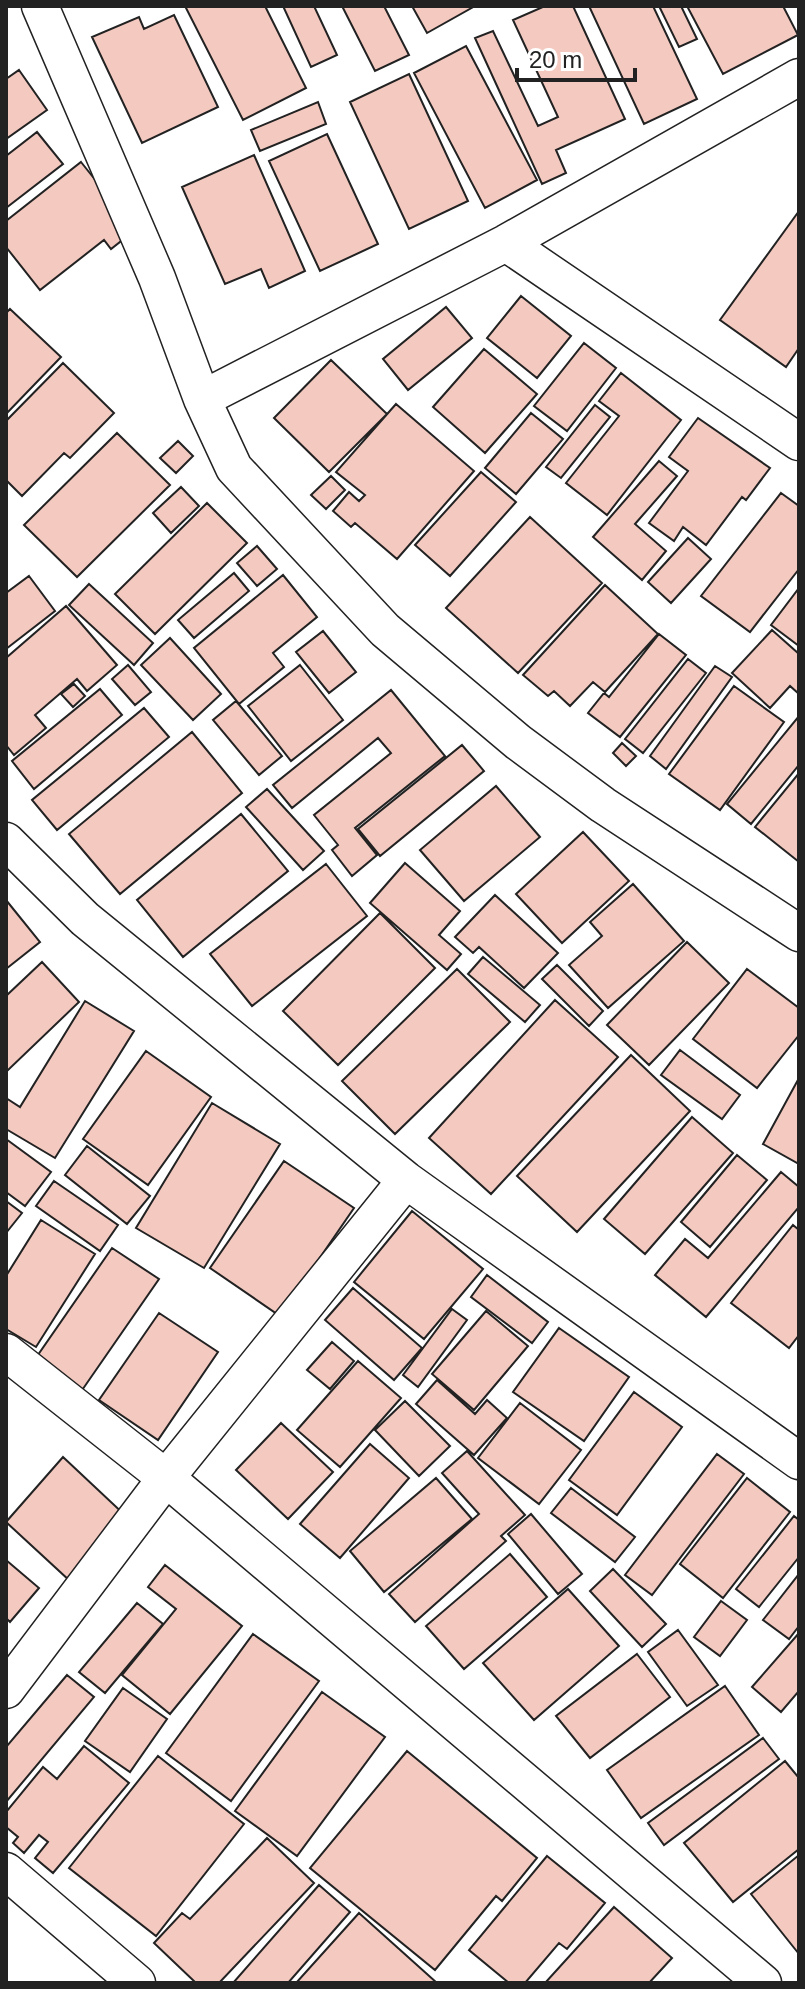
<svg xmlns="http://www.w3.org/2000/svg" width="805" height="1989" font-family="Arial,sans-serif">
  <rect width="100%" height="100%" fill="#fff"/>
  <path fill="#f3c9c0" stroke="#222" stroke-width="2" d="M185,6H265L306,88L243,120Z
    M283,6H314L337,55L311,67Z
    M342,6H384L409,55L375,71Z
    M412,6H475L427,33Z
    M545,6H573L625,119L556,150L566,173L542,184L475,38L493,31L538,126L558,117L513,20Z
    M589,6H653L697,99L644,124Z
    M659,6H681L697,39L679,47Z
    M687,6H783L798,35L723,74Z
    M174,15L218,107L142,143L92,37L139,17L144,29Z
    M466,46L537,180L485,208L414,73Z
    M19,70L47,110L6,139V79Z
    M409,74L468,201L409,229L350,102Z
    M318,102L326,124L260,151L251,130Z
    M37,132L63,164L6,208V156Z
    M327,134L378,244L320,271L269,161Z
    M254,155L305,271L269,288L261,269L225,284L182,187Z
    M81,162L135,230L111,249L104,240L40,290L6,247V221Z
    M799,211V348L786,367L720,320Z
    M521,296L571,336L537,378L487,338Z
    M446,307L472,338L408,390L383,359Z
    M10,309L61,357L6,414V313Z
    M584,343L616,368L567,431L534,406Z
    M484,349L537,394L485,453L433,407Z
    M331,360L387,414L329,472L274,418Z
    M63,363L114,413L70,458L64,453L22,496L6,480V421Z
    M621,373L681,420L607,515L566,483L619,416L599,401Z
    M396,404L474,471L397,559L355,523L351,527L333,511L349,492L359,501L365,495L336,472Z
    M595,405L610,417L561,478L546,467Z
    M531,413L563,439L516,494L485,468Z
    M698,418L770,468L746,500L742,497L706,545L683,527L674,541L649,523L688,471L669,457Z
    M117,433L170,485L77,577L24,525Z
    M178,441L193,456L176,473L160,458Z
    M659,461L677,476L635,524L666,551L642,580L593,537Z
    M481,472L516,502L450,576L415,545Z
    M331,476L345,490L326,509L311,495Z
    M181,487L199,506L171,533L153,513Z
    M781,493L799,506V569L750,632L701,596Z
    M207,503L247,543L155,634L115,594Z
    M530,517L602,583L518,673L446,608Z
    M688,538L711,559L671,603L648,582Z
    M257,546L277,569L257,586L237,563Z
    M234,573L249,591L194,638L178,620Z
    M283,575L317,617L273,653L284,667L239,704L194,648Z
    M29,576L55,611L6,649V593Z
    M89,584L153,643L134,665L69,605Z
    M605,585L658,634L605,692L593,682L570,706L554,691L548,696L523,675Z
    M799,588V646L771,625Z
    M66,606L117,665L87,691L77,679L35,715L46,728L14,755L6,745V658Z
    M772,630L799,654V694L790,686L770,708L732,673Z
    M323,631L356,672L329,693L296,652Z
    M659,634L686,655L620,737L588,713L604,693L609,697Z
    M170,638L221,694L193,720L141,665Z
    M688,659L706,673L643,753L625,739Z
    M128,665L151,692L135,705L112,679Z
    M300,665L343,720L291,761L248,706Z
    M715,666L732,677L666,769L650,756Z
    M74,684L85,696L73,707L61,694Z
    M734,686L784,722L720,810L669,774Z
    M100,689L122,715L34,789L12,761Z
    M391,690L445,756L355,828L377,855L352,876L332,850L338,845L314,815L391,753L378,738L292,808L273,785Z
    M236,701L282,756L259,775L213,720Z
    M144,708L169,737L57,830L32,800Z
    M799,716V765L751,824L727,804Z
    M192,732L242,793L120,894L69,834Z
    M622,743L636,756L626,766L613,753Z
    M462,745L484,771L380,856L358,829Z
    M799,773V862L755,827Z
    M496,786L540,837L464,901L420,850Z
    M267,789L324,851L303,870L246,807Z
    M241,814L288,871L183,957L137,900Z
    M583,832L629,881L562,943L516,894Z
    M405,863L460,911L439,935L461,954L447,970L370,903Z
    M326,864L367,916L252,1006L210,954Z
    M633,884L684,941L608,1008L569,965L602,936L590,922Z
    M495,895L558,953L524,988L479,947L473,953L455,937Z
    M6,900L40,942L6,969Z
    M380,913L435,968L338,1065L283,1011Z
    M687,942L729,983L649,1065L607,1025Z
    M483,957L540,1005L525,1022L468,974Z
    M42,962L79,1002L6,1072V996Z
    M557,965L603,1011L589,1026L542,979Z
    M457,969L510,1022L395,1134L342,1081Z
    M747,969L799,1008V1035L757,1088L693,1039Z
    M555,1000L618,1057L491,1194L429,1138Z
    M85,1001L134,1031L55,1158L6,1129V1098L20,1107Z
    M680,1050L740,1095L722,1119L661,1075Z
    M146,1051L211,1097L148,1185L83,1139Z
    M631,1055L690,1111L577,1232L517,1176Z
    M799,1078V1164L763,1144Z
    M212,1103L280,1144L204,1268L136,1228Z
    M692,1117L733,1153L645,1254L604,1219Z
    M6,1139L51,1172L25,1206L6,1192Z
    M87,1146L150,1196L127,1224L65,1175Z
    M737,1155L767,1180L710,1247L681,1222Z
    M284,1161L354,1208L280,1316L210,1268Z
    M781,1172L799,1187V1207L706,1317L655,1275L685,1239L708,1258Z
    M54,1181L118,1225L100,1251L36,1206Z
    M6,1201L22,1213L6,1233Z
    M412,1211L483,1269L424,1339L354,1282Z
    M41,1220L95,1254L36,1347L6,1329V1276Z
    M793,1225L799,1230V1335L789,1348L731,1303Z
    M112,1248L159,1279L78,1396L31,1365Z
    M487,1275L548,1322L532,1343L471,1297Z
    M353,1288L422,1348L394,1380L325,1320Z
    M452,1309L467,1320L418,1387L403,1375Z
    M486,1311L528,1346L474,1410L432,1374Z
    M159,1313L218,1352L158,1440L99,1400Z
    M559,1328L629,1377L584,1441L513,1392Z
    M332,1342L354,1361L330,1389L307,1370Z
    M358,1361L401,1398L340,1467L297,1430Z
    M437,1380L475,1414L487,1400L507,1418L474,1455L416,1404Z
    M634,1392L682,1427L617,1515L569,1480Z
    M405,1401L450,1446L419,1476L375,1430Z
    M520,1403L581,1450L539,1504L478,1458Z
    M281,1423L333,1472L288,1519L236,1470Z
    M370,1444L409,1478L340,1558L300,1524Z
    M467,1451L525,1515L501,1536L506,1541L415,1622L389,1594L479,1514L442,1473Z
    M717,1454L744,1474L652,1595L625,1575Z
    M63,1457L128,1518L70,1581L6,1522Z
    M436,1478L472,1519L384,1592L350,1551Z
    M747,1478L790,1512L723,1598L680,1564Z
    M571,1488L635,1537L615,1562L551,1513Z
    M531,1514L582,1574L558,1594L508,1534Z
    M794,1516L799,1520V1557L759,1607L736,1589Z
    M510,1554L547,1597L464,1669L426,1626Z
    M6,1560L39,1588L10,1622L6,1618Z
    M165,1565L242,1626L170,1714L122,1675L176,1609L148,1587Z
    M613,1569L666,1624L642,1647L590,1591Z
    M799,1574V1626L789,1639L763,1620Z
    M568,1589L619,1646L534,1720L483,1663Z
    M721,1601L747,1620L720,1656L694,1637Z
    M137,1603L163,1624L105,1693L79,1672Z
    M678,1630L718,1685L687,1706L648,1652Z
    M799,1633V1691L781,1712L752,1687Z
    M253,1634L319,1681L231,1801L166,1753Z
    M637,1654L670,1697L590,1758L556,1716Z
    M67,1675L94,1697L6,1802V1747Z
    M725,1686L759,1735L641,1818L607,1770Z
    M123,1688L167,1719L130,1772L85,1741Z
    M322,1692L385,1737L297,1856L235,1811Z
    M763,1738L779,1759L664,1845L648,1823Z
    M84,1746L129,1783L53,1873L35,1858L48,1842L39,1835L24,1853L13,1843L18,1837L6,1827V1812L43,1767L57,1779Z
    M407,1751L537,1858L502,1901L496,1896L435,1970L310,1868Z
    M158,1756L244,1824L156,1936L69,1868Z
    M785,1761L799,1778V1849L733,1902L684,1843Z
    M267,1838L314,1883L219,1983H196L154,1943L182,1913L190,1919Z
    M799,1855V1954L751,1894Z
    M547,1856L605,1903L567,1949L559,1943L525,1983H509L469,1950Z
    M319,1885L350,1912L288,1983H233Z
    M614,1907L672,1958L649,1983H545Z
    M359,1913L437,1983H296Z"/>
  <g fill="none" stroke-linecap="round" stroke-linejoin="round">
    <defs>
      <path id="street" d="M40,6L157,278L202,399L234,468L385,630L518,742L603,805L799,933
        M506,243L799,442
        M202,399L506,243L799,77
        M6,841L85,919L406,1180L799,1461
        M6,1352L166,1478L763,1983
        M6,1690L166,1478L406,1180
        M6,1871L137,1983"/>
    </defs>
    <use href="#street" stroke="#222" stroke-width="39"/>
    <use href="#street" stroke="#fff" stroke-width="36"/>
  </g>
  <rect width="805" height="1989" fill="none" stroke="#222222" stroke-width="16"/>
  <path d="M517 68v12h118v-12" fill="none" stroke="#222222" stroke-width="4"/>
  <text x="529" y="68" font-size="24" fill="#222222" stroke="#ffffff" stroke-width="6" paint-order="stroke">20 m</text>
</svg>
